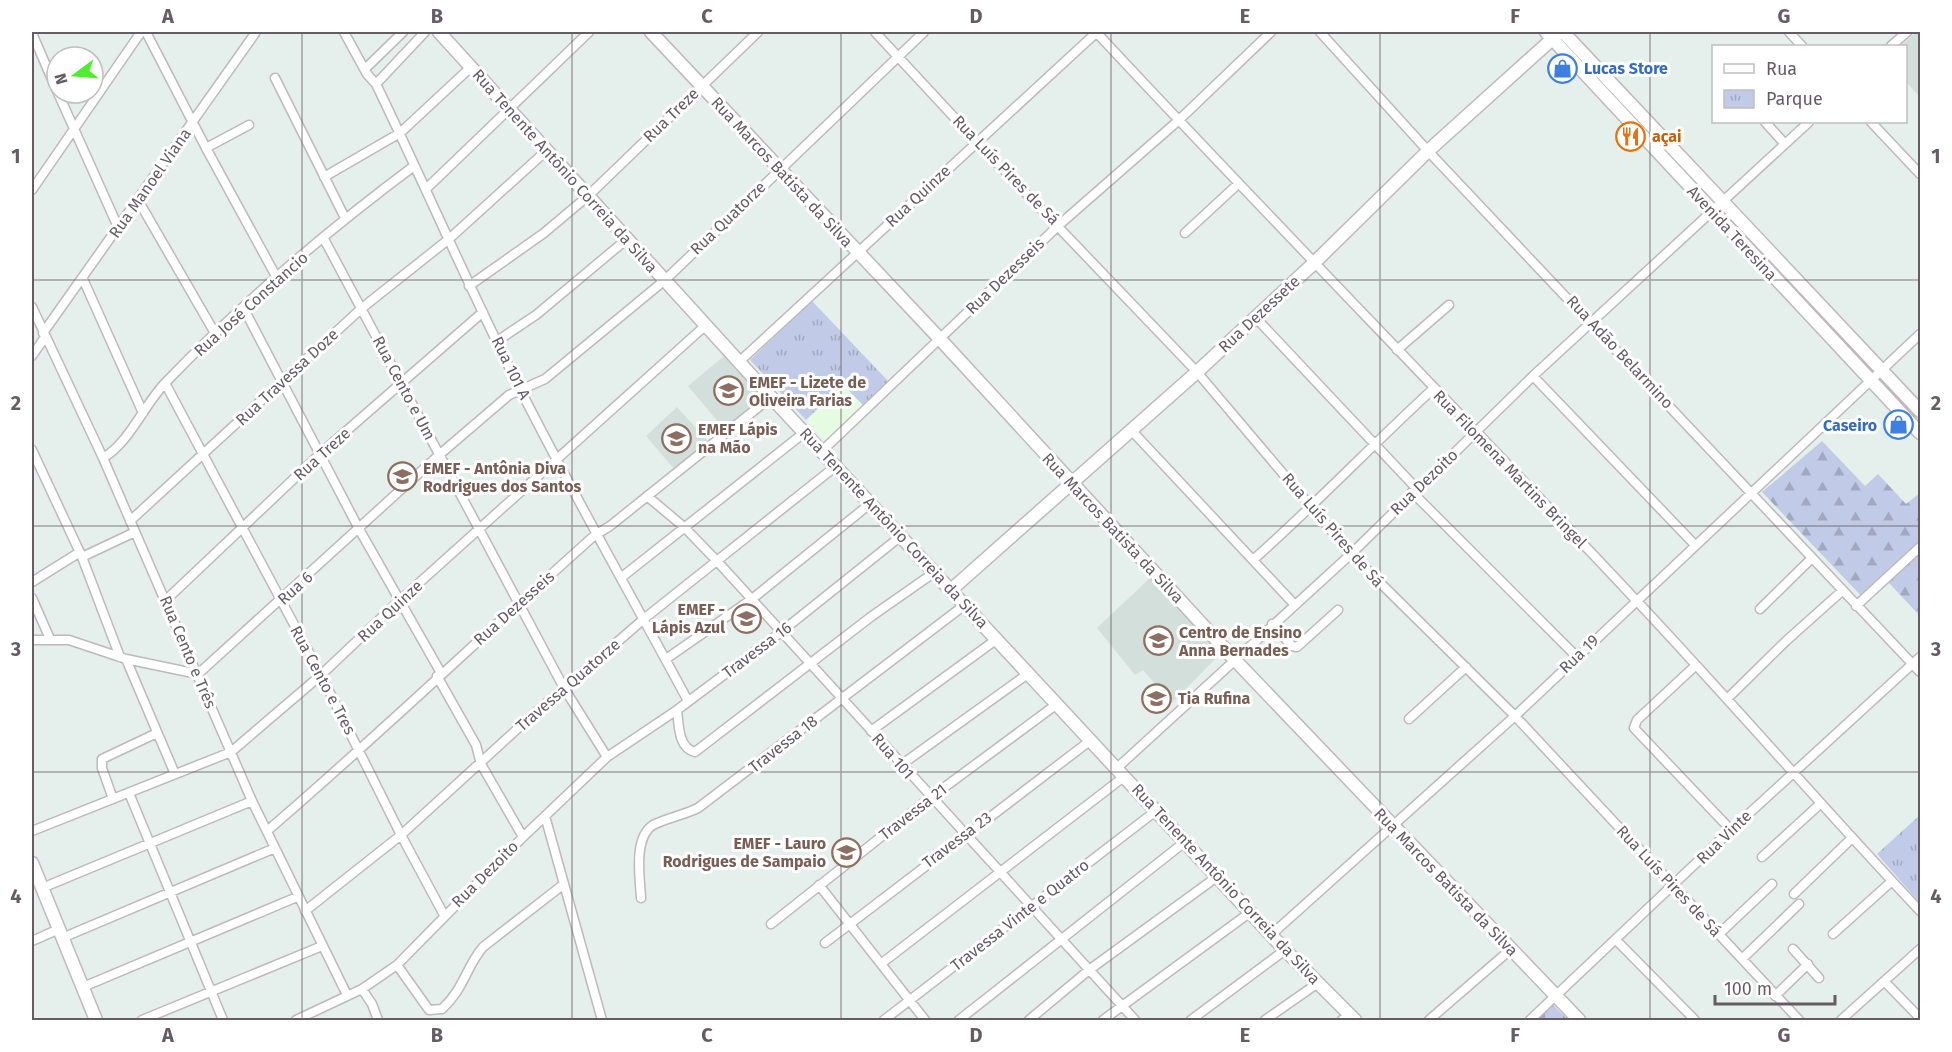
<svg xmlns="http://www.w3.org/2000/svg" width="1952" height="1052" font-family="'Fira Sans',sans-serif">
  <defs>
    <pattern id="forest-firs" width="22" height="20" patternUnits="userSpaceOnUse" patternTransform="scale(1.5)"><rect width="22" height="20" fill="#c1cbe7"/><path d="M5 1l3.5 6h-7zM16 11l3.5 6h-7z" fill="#a1a8bf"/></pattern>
    <pattern id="cemetery-stones" width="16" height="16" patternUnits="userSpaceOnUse" patternTransform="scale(1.5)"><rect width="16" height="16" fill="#c1cbe7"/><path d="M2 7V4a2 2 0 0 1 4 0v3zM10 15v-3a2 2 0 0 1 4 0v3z" fill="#a1a8bf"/></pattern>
    <pattern id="park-tufts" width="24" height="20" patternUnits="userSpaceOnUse" patternTransform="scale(1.5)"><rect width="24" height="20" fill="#c1cbe7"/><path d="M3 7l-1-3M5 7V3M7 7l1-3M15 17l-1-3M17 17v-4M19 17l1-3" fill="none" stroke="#a1a8bf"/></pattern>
  </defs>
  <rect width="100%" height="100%" fill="#e5efeb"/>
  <path fill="#d3dfda" d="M1916,32H1920V97L1906,82V46H1901Z
    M729,352L733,357L732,366L739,373H747L767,396L726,431L688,386Z
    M677,407L708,441L675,470L646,436Z
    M1151,577L1220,654L1172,703L1143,670L1135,675L1097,628Z"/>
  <path fill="#e6fce2" d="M844,384L864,406L825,441L806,420Z"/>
  <path fill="url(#forest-firs)" d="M1822,441L1865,486L1878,474L1906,504L1920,493V616L1889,583L1867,602L1762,492Z"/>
  <path fill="url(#cemetery-stones)" d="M1553,1005L1568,1020H1536Z"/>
  <path fill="url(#park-tufts)" d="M812,301L889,382L864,406L843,385L806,420L750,360Z
    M1920,815V903L1877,854Z"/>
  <path fill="#c1cbe7" d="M802,343L822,366L793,392L773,369Z"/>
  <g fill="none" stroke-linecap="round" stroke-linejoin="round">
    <defs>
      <path id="street" d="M146,32L206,148L277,278
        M344,32L367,74L376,84C425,185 469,288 520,389C573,494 632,597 688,701
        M875,32L977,142L1197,372L1351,554L1515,716L1799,1020
        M1096,32C1273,222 1456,408 1634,598C1731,701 1823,808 1920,911
        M1320,32L1428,151L1920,672
        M1789,32L1802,46
        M32,33L57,91
        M1891,46L1907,32
        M366,68L403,32
        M275,78L345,218
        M376,84L425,32
        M58,93L118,227
        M1765,122L1785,144
        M1871,122L1920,174
        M206,148L249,125
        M324,177L400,133L471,67
        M426,189L589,32
        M32,190L141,32
        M138,200L216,335
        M1185,233L1238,184
        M324,239L564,688L607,757
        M83,279L143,413
        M469,286L544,233L588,196L758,32
        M32,307L103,458L252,801L347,995
        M244,309L359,529L441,673
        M1255,317L1416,488
        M43,333L256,32
        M497,341L536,315L627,239
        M1397,350L1449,305
        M32,356L45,337
        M740,361L1097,32
        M1533,376L1695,545
        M165,383L321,675L401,835L444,915
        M1132,431L1294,604
        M32,450L82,557L120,657
        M823,450L1059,225L1179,120L1271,32
        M103,458C131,441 144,404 167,381C242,303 327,231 414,166
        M1412,492L1577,657
        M647,496L684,527L717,561L1135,1020
        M130,521L362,308L449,239L546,151
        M82,557L135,532
        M1253,560C1315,505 1372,445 1433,389
        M622,577L805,432
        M32,582L80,552
        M32,598L50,639
        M166,600L321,453L483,312
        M1856,606L1920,547
        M1760,609L1812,558
        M1272,624L1292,646L1297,647L1338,610
        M32,640H69L126,659L198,674L439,455L509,395L545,379L665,280L924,32
        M126,659L175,774
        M666,659L752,599L871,503
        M1695,666L1637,720L1634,728L1731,830
        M437,676L476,745L481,764L523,837
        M1727,699L1786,641L1842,591
        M677,710C679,725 678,748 695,752L872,616L935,572
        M1409,719L1466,667
        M871,731L997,639
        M901,765L1029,673
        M1117,768L1351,554L1533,376L1809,122
        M129,793L223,1020
        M113,799L102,768V759L157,733
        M545,816L602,1020
        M32,831L231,752L321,675L399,601L706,325
        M267,831C379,735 485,633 595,535L610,526L771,397
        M1762,857L1820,804
        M819,885L925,1020
        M42,888L252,801
        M1794,894L1852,838
        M641,898C640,878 633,838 653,825C667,818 684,815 698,808L966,604
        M305,911L401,835L526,721L645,618L836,466
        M771,924L930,798L1057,704
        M1272,934L1515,716L1920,334
        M1719,934L1772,884
        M1833,934L1892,881
        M62,938L275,848
        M1616,940L1695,1020
        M32,941L59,929
        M825,943L1091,740
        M1793,949L1819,978
        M1742,959L1799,904
        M882,963L1125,776
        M397,965L429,1010L442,1009C464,989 466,967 483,947L564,884
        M1885,982L1920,1018
        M83,987L297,897
        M362,989L372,1004L378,1020
        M1775,996L1808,964
        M142,1020L322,946
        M296,1020L362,989L397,965L523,837L607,757L677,710L781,632L901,536
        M884,1020L1157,810
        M959,1020L1186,841
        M1029,1020L1089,970L1218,876
        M1103,1020L1252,911
        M1191,1020L1285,950
        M1265,1020L1318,983
        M1342,1020L1349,1015
        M1429,1020L1510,950
        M1530,1020L1731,830L1920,657
        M1841,1020L1920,949"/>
      <path id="secondary" d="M439,32L771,397L1285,950L1355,1020
        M651,32L939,338L1234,659L1579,1020
        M1546,32L1920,433
        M1563,32L1920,411
        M952,589L1197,372L1313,264L1428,151L1560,32
        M32,863L96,1020"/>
    </defs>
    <use href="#street" stroke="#bfb8bc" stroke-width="11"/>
    <use href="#secondary" stroke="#c1b8be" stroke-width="15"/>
    <use href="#street" stroke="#fff" stroke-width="8"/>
    <use href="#secondary" stroke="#fff" stroke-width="12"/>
  </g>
  <path fill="none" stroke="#665d63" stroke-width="1.5" stroke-opacity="0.55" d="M302,32V1020M572,32V1020M841,32V1020M1111,32V1020M1380,32V1020M1650,32V1020M32,280H1920M32,526H1920M32,772H1920"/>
  <defs>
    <symbol id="shop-ring" viewBox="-11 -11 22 22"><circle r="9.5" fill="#fff" stroke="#3f7fe0" stroke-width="1.5"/><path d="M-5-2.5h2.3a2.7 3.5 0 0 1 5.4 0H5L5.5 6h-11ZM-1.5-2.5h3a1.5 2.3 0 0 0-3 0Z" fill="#3f7fe0"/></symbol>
    <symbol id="restaurant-ring" viewBox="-11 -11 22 22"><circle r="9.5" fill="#fff" stroke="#e8710a" stroke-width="1.5"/><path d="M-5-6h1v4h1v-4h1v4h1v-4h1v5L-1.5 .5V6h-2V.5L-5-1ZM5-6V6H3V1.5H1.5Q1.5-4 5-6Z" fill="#e8710a"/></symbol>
    <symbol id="school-ring" viewBox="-11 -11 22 22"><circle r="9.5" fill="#fff" stroke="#8d6e63" stroke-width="1.5"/><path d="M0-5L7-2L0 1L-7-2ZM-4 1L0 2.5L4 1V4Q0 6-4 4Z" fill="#8d6e63"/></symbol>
  </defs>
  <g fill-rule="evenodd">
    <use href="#shop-ring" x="1546" y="52" width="33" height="33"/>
    <use href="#restaurant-ring" x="1614" y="120" width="33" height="33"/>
    <use href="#school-ring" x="712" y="374" width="33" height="33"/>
    <use href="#shop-ring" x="1882" y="408" width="33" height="33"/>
    <use href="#school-ring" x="660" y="422" width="33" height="33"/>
    <use href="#school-ring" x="386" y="460" width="33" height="33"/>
    <use href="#school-ring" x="730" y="602" width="33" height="33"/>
    <use href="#school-ring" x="1142" y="624" width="33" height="33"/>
    <use href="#school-ring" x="1140" y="682" width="33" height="33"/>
    <use href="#school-ring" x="830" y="836" width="33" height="33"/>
  </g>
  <g text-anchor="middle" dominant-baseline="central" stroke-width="6" stroke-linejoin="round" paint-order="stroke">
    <g font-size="16" font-weight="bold" fill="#366cbe" stroke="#fff" text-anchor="start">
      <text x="1584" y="68">Lucas Store</text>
      <text x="1877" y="425" text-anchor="end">Caseiro</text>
    </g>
    <g font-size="16" fill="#665d63" stroke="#fff">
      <text transform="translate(671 115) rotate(-44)">Rua Treze</text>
      <text transform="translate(1006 170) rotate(46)">Rua Luís Pires de Sá</text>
      <text transform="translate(565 171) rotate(48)">Rua Tenente Antônio Correia da Silva</text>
      <text transform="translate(782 172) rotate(47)">Rua Marcos Batista da Silva</text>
      <text transform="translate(150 183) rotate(-55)">Rua Manoel Viana</text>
      <text transform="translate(918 196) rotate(-43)">Rua Quinze</text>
      <text transform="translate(728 218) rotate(-44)">Rua Quatorze</text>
      <text transform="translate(1732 233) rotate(47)">Avenida Teresina</text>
      <text transform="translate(1005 276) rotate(-44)">Rua Dezesseis</text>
      <text transform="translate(251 304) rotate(-42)">Rua José Constancio</text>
      <text transform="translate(1259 314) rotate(-43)">Rua Dezessete</text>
      <text transform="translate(1620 352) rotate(47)">Rua Adão Belarmino</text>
      <text transform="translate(511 368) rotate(64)">Rua 101 A</text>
      <text transform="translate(287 377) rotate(-43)">Rua Travessa Doze</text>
      <text transform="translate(404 388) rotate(62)">Rua Cento e Um</text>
      <text transform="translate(322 454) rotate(-42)">Rua Treze</text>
      <text transform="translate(1510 469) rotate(46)">Rua Filomena Martins Bringel</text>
      <text transform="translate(1424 482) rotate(-44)">Rua Dezoito</text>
      <text transform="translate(894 528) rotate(47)">Rua Tenente Antônio Correia da Silva</text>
      <text transform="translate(1113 528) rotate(47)">Rua Marcos Batista da Silva</text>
      <text transform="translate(1333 530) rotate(49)">Rua Luís Pires de Sá</text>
      <text transform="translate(295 588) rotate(-42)">Rua 6</text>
      <text transform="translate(514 608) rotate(-42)">Rua Dezesseis</text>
      <text transform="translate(390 611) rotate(-43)">Rua Quinze</text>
      <text transform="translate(757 650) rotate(-37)">Travessa 16</text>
      <text transform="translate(188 652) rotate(67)">Rua Cento e Três</text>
      <text transform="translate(1579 654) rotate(-44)">Rua 19</text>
      <text transform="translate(323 680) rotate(62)">Rua Cento e Tres</text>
      <text transform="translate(568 685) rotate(-41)">Travessa Quatorze</text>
      <text transform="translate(783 744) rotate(-38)">Travessa 18</text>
      <text transform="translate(893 756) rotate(49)">Rua 101</text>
      <text transform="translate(913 812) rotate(-38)">Travessa 21</text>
      <text transform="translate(1724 837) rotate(-44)">Rua Vinte</text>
      <text transform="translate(957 840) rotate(-37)">Travessa 23</text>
      <text transform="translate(485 874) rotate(-45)">Rua Dezoito</text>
      <text transform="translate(1669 881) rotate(47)">Rua Luís Pires de Sá</text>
      <text transform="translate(1446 882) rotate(46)">Rua Marcos Batista da Silva</text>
      <text transform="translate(1226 884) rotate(47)">Rua Tenente Antônio Correia da Silva</text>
      <text transform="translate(1020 915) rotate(-38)">Travessa Vinte e Quatro</text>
    </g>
    <g font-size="16" font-weight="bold" fill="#c56008" stroke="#fff" text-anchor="start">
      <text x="1652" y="136">açai</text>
    </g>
    <g font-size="16" font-weight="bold" fill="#785e54" stroke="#fff" text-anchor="start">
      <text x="749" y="382">EMEF - Lizete de<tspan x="749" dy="18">Oliveira Farias</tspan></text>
      <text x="698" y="429">EMEF Lápis<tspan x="698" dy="18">na Mão</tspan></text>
      <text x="423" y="468">EMEF - Antônia Diva<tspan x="423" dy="18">Rodrigues dos Santos</tspan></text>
      <text x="725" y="609" text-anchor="end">EMEF -<tspan x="725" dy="18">Lápis Azul</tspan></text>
      <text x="1179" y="632">Centro de Ensino<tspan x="1179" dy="18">Anna Bernades</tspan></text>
      <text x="1178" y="698">Tia Rufina</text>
      <text x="826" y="843" text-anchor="end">EMEF - Lauro<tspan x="826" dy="18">Rodrigues de Sampaio</tspan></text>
    </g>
  </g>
  <rect width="1952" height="1052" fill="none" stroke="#ffffff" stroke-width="66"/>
  <rect x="1712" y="45" width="195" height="78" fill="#ffffff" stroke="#c2bec1" stroke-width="1.5"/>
  <rect x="1724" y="64" width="30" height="9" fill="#ffffff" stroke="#c2bec1" stroke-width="1.5"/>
  <text x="1766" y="75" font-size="18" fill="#665d63">Rua</text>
  <rect x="1724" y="90" width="30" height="18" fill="url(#park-tufts)" stroke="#c2bec1" stroke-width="1.5"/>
  <text x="1766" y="105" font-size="18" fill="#665d63">Parque</text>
  <g transform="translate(75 75) rotate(254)"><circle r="28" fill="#ffffff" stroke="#c2bec1" stroke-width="1.5"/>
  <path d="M0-4.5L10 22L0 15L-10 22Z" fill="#4fec2f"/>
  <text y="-9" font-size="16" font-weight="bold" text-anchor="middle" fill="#665d63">N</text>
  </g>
  <path d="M1715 995v9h120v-9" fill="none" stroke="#665d63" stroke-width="3"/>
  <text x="1724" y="995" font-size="18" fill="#665d63" stroke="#ffffff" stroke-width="4.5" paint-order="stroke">100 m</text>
  <rect x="33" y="33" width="1886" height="986" fill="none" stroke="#665d63" stroke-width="2"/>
  <g font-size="20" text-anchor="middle" font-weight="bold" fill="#665d63">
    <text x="168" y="23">A</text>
    <text x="437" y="23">B</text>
    <text x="707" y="23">C</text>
    <text x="976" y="23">D</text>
    <text x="1245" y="23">E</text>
    <text x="1515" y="23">F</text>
    <text x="1784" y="23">G</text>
    <text x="16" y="163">1</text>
    <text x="1936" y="163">1</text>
    <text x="16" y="410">2</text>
    <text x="1936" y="410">2</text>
    <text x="16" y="656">3</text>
    <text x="1936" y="656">3</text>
    <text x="16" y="903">4</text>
    <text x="1936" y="903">4</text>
    <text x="168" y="1042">A</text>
    <text x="437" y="1042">B</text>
    <text x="707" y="1042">C</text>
    <text x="976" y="1042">D</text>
    <text x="1245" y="1042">E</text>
    <text x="1515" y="1042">F</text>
    <text x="1784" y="1042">G</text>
  </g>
</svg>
